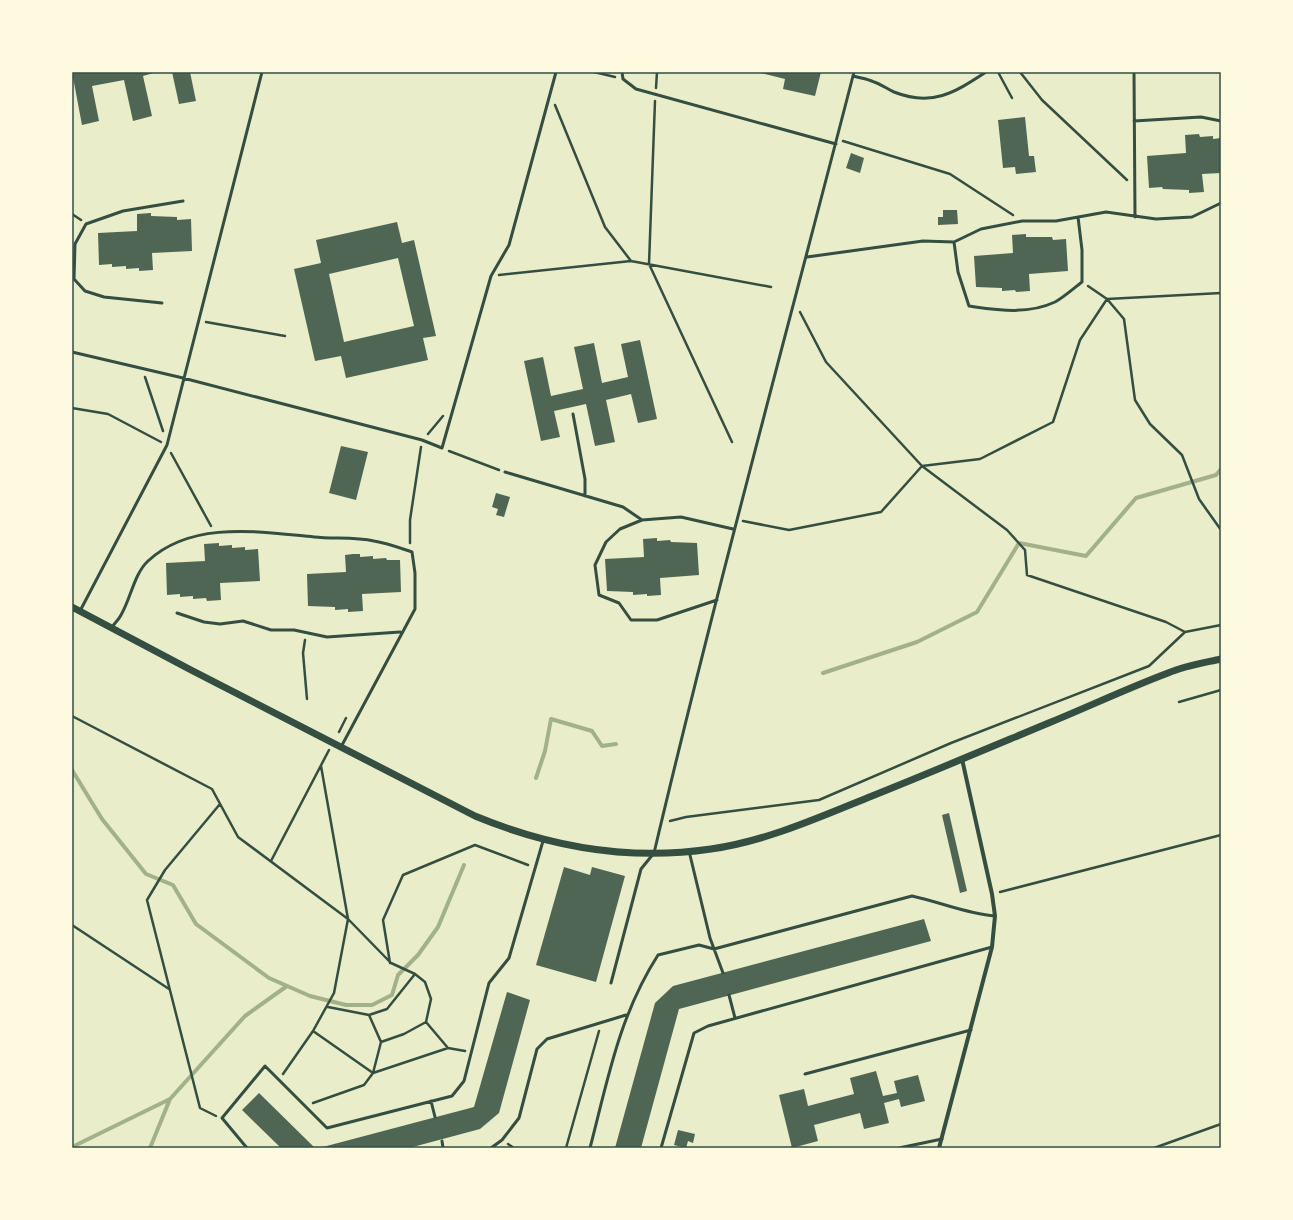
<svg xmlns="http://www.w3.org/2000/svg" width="1293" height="1220" font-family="'Sofia Sans Condensed',sans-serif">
  <rect width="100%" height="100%" fill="#e9edc9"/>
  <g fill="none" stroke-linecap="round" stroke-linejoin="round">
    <path stroke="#a3b18a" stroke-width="4" d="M823,673L917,642L977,612L1019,543L1086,556L1136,498L1216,475L1221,469
      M72,770L102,819L146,874L173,885L196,924L269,978L310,996L346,1005H372L392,995L398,975L418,955L438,927L464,865
      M536,778L545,751L551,719L592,731L602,746L616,744
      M72,1147L170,1099
      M150,1148L170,1099L245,1016L287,986"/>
  </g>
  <path fill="#4f6655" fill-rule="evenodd" d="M72,72H157L143,76L152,116L133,121L124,80L92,86L99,121L82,125Z
    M172,72H190L196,101L179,104Z
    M757,72H821L815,96L783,89L785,79Z
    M1025,117L1029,156H1034L1036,172L1016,174L1015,167L1003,168L998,120Z
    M1199,134L1200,137L1213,136V139L1221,138V173L1202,174L1204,192L1189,193V190L1163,189L1162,187L1149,188L1147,156L1186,153L1185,135Z
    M851,153L864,158L860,173L846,168Z
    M943,210H957L958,224L938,225V217H943Z
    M151,213V216L177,217V220L191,219L192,251L152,253L153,270L139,271V268L126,269V266L112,267V264L99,265L98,233L137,231V214Z
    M397,222L402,243L414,240L436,336L423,338L428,360L346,378L341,356L315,361L294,269L321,263L316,240ZM398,258L414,326L344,342L329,274Z
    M1026,234V237H1052L1053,240L1066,239L1068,271L1029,274L1030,291L1016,292L1015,290L1002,291V288L976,287L974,256L1013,253L1012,235Z
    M640,340L657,419L638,423L631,394L606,400L615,442L595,446L586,404L554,411L560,437L541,441L524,361L543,357L551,396L583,389L574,347L594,343L602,383L628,377L621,344Z
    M341,446L368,452L356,500L329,493Z
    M496,493L510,497L504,517L496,515L498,509L492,507Z
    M657,538V541L670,540L671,542L697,543L699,575L660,578L661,595L647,596V594L633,595V592L607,591L605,559L644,557L643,539Z
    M219,543V546L232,545V548L245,547V550L258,549L260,581L220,583L221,600L207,601L206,598L193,599V596L180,597V594L167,595L166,563L205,561L204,544Z
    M353,554H360V557L373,556V559L386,558L387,560H400L401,592L362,594L363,611L348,612V609L335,610V607L308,606L307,574L346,572L345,555Z
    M949,813L967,891L960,893L942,815Z
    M564,867L590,875L592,867L625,876L596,982L536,965Z
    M924,919L931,941L679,1009L641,1148H615L655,1003L673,986Z
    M507,992L530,1000L499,1113L480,1129L409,1148H319L474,1107Z
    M876,1071L883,1096L897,1093L894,1081L918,1075L925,1101L901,1107L899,1099L884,1103L889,1123L864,1129L860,1113L814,1125L818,1141L792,1148L779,1095L804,1089L808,1106L854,1094L850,1078Z
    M259,1093L315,1148H281L242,1110Z
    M678,1130L695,1134L693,1143L688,1141L686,1148L674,1145Z"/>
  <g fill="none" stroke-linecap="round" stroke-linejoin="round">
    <path stroke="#344e41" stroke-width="2.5" d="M594,72L615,77
      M998,72L1012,98
      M1020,72L1042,100L1127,180
      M656,88L657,72
      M655,101L649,264L732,442
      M555,105L605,227L631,261
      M843,141L950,174L1013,215
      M72,214L81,220
      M499,275L631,261L771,287
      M1088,286L1107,299L1221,293
      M800,312L826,362L922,466L1007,530L1025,550L1027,575L1166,622L1185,632
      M206,322L285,336
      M145,377L163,431
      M72,408L108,414L161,442
      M428,434L443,416
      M449,451L499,470
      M171,453L211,526
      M743,521L789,530L881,512L922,466L980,459L1053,422L1080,340L1107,299L1124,319L1135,400L1150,424L1182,455L1199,499L1221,530
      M410,543V520L421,447
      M305,640L303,653L307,699
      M1179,702L1221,690
      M72,716L212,789L238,837L348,919L334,993L313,1031L283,1074
      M339,732L346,718
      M321,766L348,919L391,963L415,974L425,982L431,999L426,1022L404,1034L381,1042L369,1015
      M670,821L686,817L819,800L951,743L1149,666L1185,632L1221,625
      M271,861L329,750
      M1000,892L1221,835
      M72,925L169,989
      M390,963L383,920L403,875L475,845L528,865
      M328,1007L369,1015L387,1009L415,974
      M426,1022L448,1048
      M313,1031L373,1073L448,1048L465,1051
      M313,1103L364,1085L373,1073L381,1042
      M216,1116L200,1108L147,900L165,870L220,804
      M508,1144L514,1148
      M566,1148L599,1031
      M1154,1148L1221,1124"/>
    <path stroke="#344e41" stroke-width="3" d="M622,72L623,79L636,89L836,144
      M1134,72L1135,217
      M853,76C860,78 868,79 874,82C881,84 887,89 894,92C932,107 954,93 986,72
      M1134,121L1201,117L1221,121
      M954,242L958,272L969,306C998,310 1027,315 1055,302C1064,297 1074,288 1082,282V250L1078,217
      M807,257L923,241L954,242L981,229L1022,221H1056L1106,212L1156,219L1192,217L1221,203
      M162,303L104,297L85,291L74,279L75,244L86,224L123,211L183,201
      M72,352L183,378L422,440L442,448L491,276L509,245L556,72
      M573,414L585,479V496
      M505,472L623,507L642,520
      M717,600L657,620H631L619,603L599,595L595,565L606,542L620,529L642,520L681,517L733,529
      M80,611L167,445L262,72
      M177,613L204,622L220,624L243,621L271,630H294L327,637L400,632
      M112,627C115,623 119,619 121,615C131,598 134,574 148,561C192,520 260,532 314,537C333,539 355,537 374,541C387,543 400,548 412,552L415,573V609L341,747
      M689,851L710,938L723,973
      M611,983L641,869L654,853C716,591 787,332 854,72
      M729,995L735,1018
      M805,1074L971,1030
      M431,1101L435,1117
      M442,1141L443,1148
      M247,1148L222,1118L265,1066L327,1128L452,1096L464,1081L489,983L509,958L543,841
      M491,1148L502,1140L519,1118L537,1049L547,1039L626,1015
      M590,1148C608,1079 619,1016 658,955L699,945L714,949L912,896C940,902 967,914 995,916
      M661,1148L694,1033L708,1026L992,947
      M899,1148L942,1139"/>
    <path stroke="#344e41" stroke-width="4" d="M939,1148L992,947L995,916L992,894L962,759"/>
    <path stroke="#344e41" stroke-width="7" d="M72,607L191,670L475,816C550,847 630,861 711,849C767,841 820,817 872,796C932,772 991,747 1051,722C1090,706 1128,688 1168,673C1184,666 1203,663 1221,659"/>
  </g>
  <rect width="1293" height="1220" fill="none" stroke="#fefae0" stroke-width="146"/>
  <rect x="73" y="73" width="1147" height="1074" fill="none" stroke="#344e41" stroke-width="1.5"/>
</svg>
